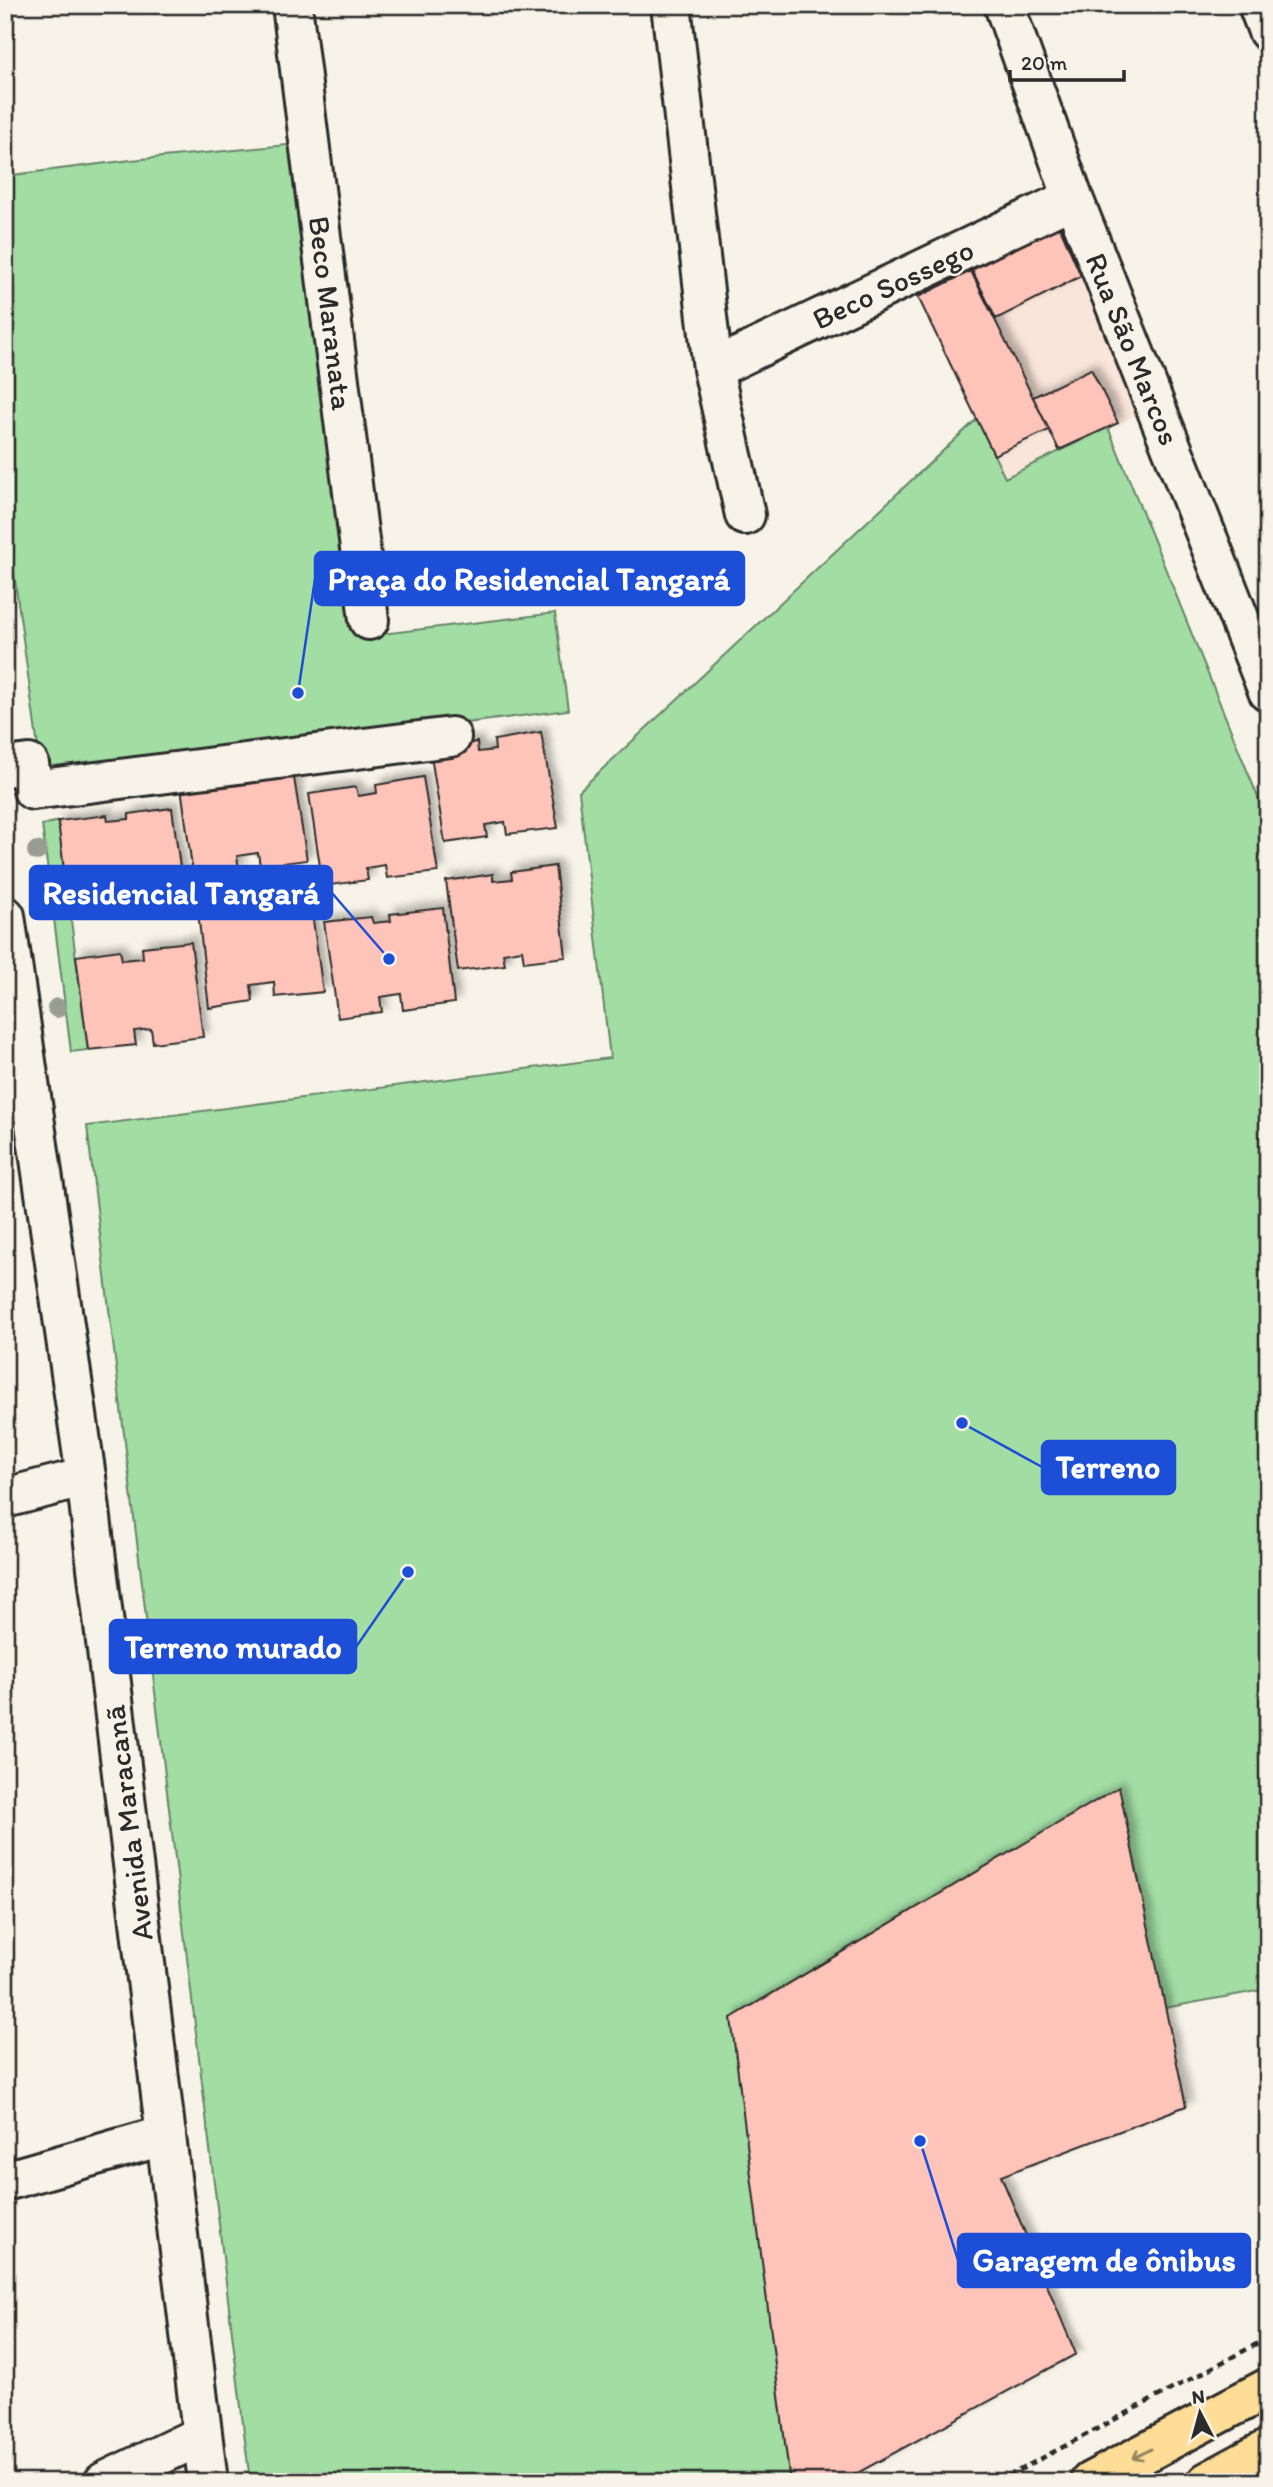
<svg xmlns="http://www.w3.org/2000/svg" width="1273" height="2487" font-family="Itim,sans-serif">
  <defs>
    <filter id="shadow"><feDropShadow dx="6" dy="-6" stdDeviation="3.5" flood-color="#0004"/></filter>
  </defs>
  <rect width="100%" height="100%" fill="#f7f3e8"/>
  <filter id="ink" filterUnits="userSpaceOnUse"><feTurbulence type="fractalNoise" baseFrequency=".0143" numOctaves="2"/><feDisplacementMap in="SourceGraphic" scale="14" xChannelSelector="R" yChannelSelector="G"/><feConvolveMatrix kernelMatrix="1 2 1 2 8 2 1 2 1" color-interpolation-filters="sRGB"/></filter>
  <g filter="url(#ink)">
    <path fill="#f9e5da" d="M1065,221L1140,413L1004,478L916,296Z"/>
    <path fill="#a2dda4" stroke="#668468" stroke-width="2" d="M297,144L357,637L555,613L568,710L42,777L5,508V176L131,160Z
      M977,419L1005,478L1108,427L1268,822V1989L1165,2008L732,2018L790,2482H250L87,1126L610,1058L579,791Z
      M58,821L88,1050L71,1052L42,825Z"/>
    <path fill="#fec3b9" stroke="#2b2b2b" stroke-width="2" filter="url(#shadow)" d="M1059,225L1081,276L996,319L972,270Z
      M971,271L1049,430L994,455L918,297Z
      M1091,369L1118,423L1059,450L1033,397Z
      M541,732L558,828L507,834L505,822L485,825L487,837L445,843L430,750L477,742L478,752L495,750L494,740Z
      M292,765L307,860L260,866L258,853L237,856L239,869L193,875L180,780Z
      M423,777L438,872L387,878L385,865L366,868L368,880L323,886L309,794L356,787L358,796L377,793L376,785Z
      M172,808L185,904L139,910L138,901L116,904L117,913L70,918L58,821L107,815L108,821L129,819V814Z
      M555,866L566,957L524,962L522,950L503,953L505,965L458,971L446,881L493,874V881L512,879L511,872Z
      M310,898L323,992L275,997L274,982L251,985L253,1001L209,1008L198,912L244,907L245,914L267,911L265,903Z
      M443,908L454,1003L403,1010L401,994L380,997L382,1012L338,1018L324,922L371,917L373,923L391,921L390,914Z
      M191,942L203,1037L153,1043L151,1029L134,1031L136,1045L88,1050L76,956L120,950L122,960L143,958L142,947Z
      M1119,1787L1186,2106L1001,2176L1076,2354L841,2482H790L731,2018Z"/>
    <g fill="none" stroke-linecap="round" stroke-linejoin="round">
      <defs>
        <path id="street" d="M292,5L369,620
          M671,5L713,369L745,515
          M1004,5L1073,198L1268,691
          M1258,5L1268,31
          M713,369L1073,198
          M5,767L29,764L33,790L451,737
          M5,1498L86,1477
          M5,2181L166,2135
          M104,2482L202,2435"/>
        <path id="secondary" d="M5,916L86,1477L208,2482"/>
        <path id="primary" d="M1090,2482L1268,2388
          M1207,2482L1268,2449"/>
      </defs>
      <use href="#street" stroke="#2b2b2b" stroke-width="44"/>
      <use href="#secondary" stroke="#2b2b2b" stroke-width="44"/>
      <use href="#primary" stroke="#2b2b2b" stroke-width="44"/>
      <path stroke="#2b2b2b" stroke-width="4.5" stroke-dasharray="7 5" stroke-linecap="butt" d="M997,2482L1268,2338"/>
      <use href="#street" stroke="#f7f3e8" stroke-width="38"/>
      <use href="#secondary" stroke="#f7f3e8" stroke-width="38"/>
      <use href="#primary" stroke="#fedd96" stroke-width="38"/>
    </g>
    <g fill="#979e91">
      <circle cx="37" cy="851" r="10"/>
      <circle cx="57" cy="1008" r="10"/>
    </g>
    <defs><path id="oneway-shaft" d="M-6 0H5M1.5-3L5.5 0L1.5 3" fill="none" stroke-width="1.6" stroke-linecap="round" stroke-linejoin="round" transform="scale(1.75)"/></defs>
    <use stroke="#948460" href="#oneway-shaft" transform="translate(1142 2454) rotate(152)"/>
  </g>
  <g text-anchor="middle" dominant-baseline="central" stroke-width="5" stroke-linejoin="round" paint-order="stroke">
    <g font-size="30" fill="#2b2b2b" stroke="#f7f3e8">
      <text transform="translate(893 284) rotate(-25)">Beco Sossego</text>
      <text transform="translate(331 313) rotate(83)">Beco Maranata</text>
      <text transform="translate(1133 349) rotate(68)">Rua São Marcos</text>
      <text transform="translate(128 1823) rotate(-97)">Avenida Maracanã</text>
    </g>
  </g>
  <path fill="none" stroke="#1d4ed8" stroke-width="2.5" d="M298 693L315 579M389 959L332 893M962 1423L1042 1467M408 1572L356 1647M920 2141L958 2260"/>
  <g fill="#1d4ed8" stroke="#f7f3e8" stroke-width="2.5">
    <circle cx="298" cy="693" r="7"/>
    <circle cx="389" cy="959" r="7"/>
    <circle cx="962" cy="1423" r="7"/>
    <circle cx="408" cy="1572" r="7"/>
    <circle cx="920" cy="2141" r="7"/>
  </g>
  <g fill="#1d4ed8" stroke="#1d4ed8" stroke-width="2.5">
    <rect x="315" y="552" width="429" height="53" rx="7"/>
    <rect x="30" y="866" width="302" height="53" rx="7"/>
    <rect x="1042" y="1441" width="133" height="53" rx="7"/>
    <rect x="110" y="1620" width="246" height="53" rx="7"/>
    <rect x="958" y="2234" width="292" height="53" rx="7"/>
  </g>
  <g font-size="32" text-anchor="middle" font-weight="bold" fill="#fff">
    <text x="529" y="590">Praça do Residencial Tangará</text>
    <text x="181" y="904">Residencial Tangará</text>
    <text x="1108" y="1478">Terreno</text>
    <text x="233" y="1658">Terreno murado</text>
    <text x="1104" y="2271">Garagem de ônibus</text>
  </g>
  <rect width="1273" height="2487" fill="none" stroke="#f7f3e8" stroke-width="28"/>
  <rect x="14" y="14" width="1245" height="2459" fill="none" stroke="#2b2b2b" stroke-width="2.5" filter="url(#ink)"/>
  <g transform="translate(1200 2413) rotate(354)" stroke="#f7f3e8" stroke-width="5" paint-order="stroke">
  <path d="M0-5L12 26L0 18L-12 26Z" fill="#2b2b2b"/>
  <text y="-10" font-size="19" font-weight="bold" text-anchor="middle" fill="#2b2b2b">N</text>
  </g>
  <path d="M1010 70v10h114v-10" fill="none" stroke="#2b2b2b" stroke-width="3.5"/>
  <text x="1021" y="70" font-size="21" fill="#2b2b2b" stroke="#f7f3e8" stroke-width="5" paint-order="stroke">20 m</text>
</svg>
